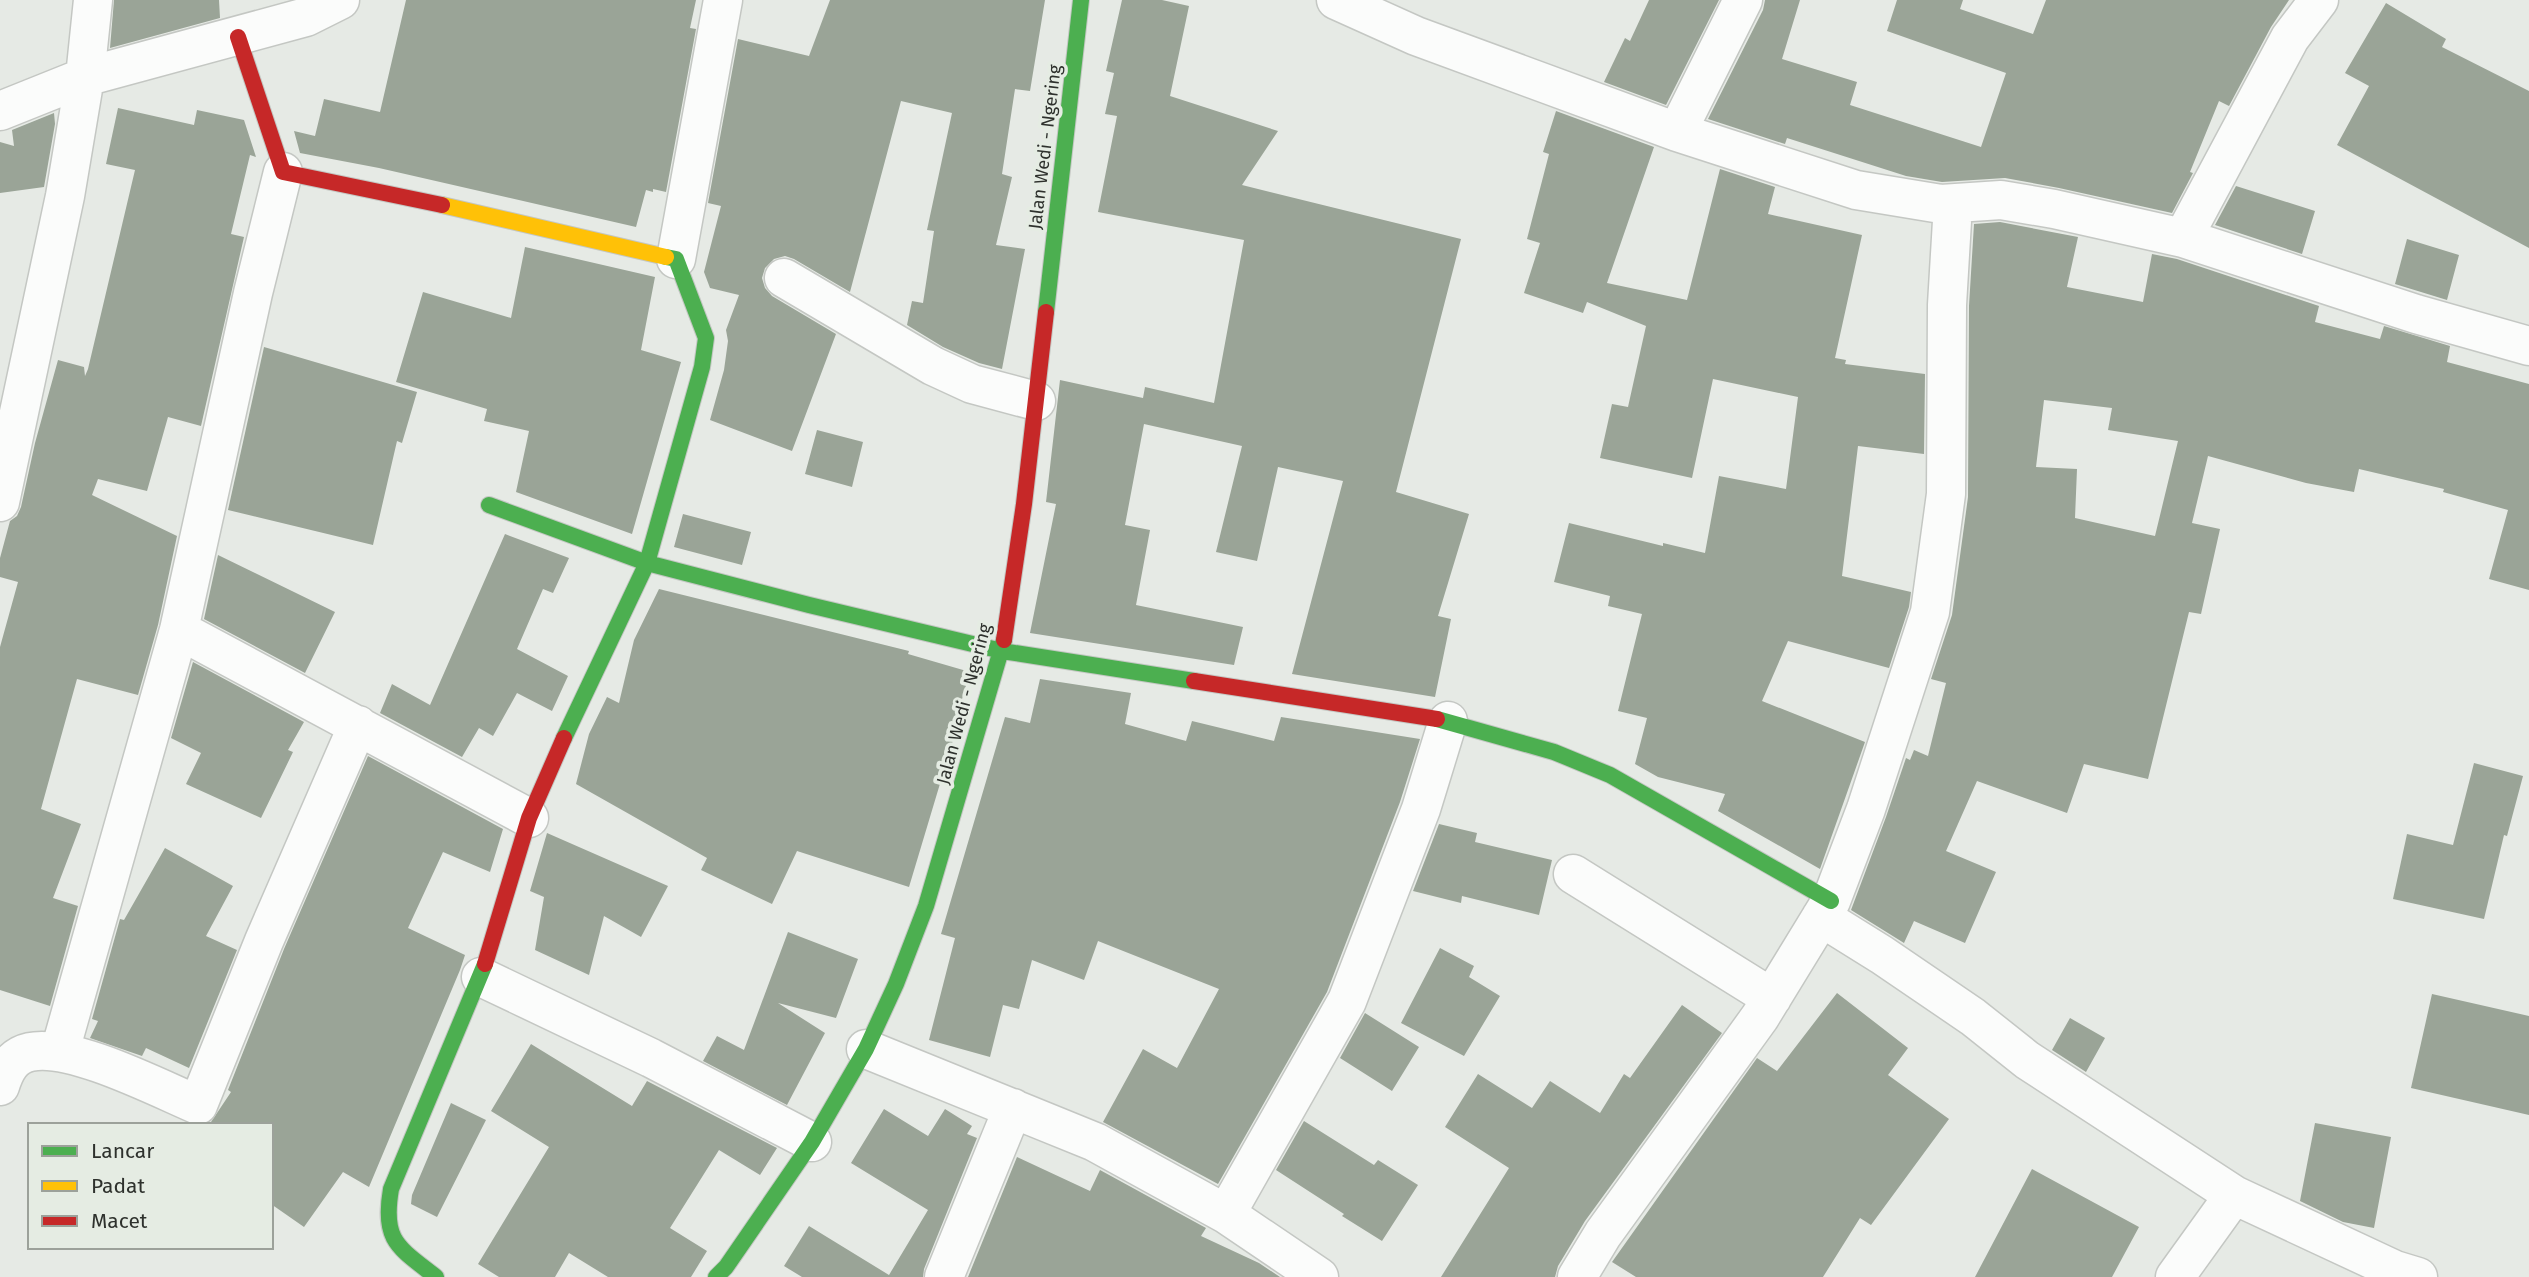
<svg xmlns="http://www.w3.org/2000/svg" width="2529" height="1277" font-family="'Fira Sans',sans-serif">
  <rect width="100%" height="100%" fill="#e6eae5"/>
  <path fill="#9aa497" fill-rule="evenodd" d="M114,0H219L220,18L110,48Z
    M406,0H696L690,28L696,29L666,192L653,189V192L646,190L636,227L379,168L300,153L294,131L315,136L324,99L380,112Z
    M830,0H1045L1030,91L1015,89L1002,174L1012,177L996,245L1025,249L1002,369L979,363L943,347L907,325L912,301L923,303L934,231L927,230L952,113L901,101L850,292L794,259L785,256L774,259L765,268L762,278L765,288L772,296L836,334L792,451L710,420L724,370L728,341L726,330L739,295L710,288L704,272L721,206L708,203L738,39L809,56Z
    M1122,0H1162L1189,6L1170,96L1278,131L1242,185L1461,239L1396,492L1469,514L1438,616L1451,619L1435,697L1292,674L1343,481L1278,467L1257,561L1216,552L1242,446L1144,424L1125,525L1150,530L1136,605L1243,627L1234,665L1030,633L1056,504L1046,502L1060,380L1143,398L1145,387L1214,403L1244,240L1098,212L1117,116L1105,114L1114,73L1106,71Z
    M1649,0H1719L1666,105L1604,82L1625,38L1630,41Z
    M1765,0H1800L1782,59L1857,82L1850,105L1981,147L2006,73L1887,31L1897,0H1963L1960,9L2033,34L2046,0H2289L2271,27L2229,106L2219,101L2190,172L2193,173L2172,213L2059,188L2005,178L1942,182L1906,176L1787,138L1785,144L1708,119L1763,10Z
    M2386,3L2446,39L2442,47L2529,91V248L2337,145L2369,86L2345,73Z
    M118,108L194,125L197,110L244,120L256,157L250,155L231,234L244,237L201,426L168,417L147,491L98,479L92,495L177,536L158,625L138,695L77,679L41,809L81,824L53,898L78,906L50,1006L0,990V647L18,582L0,577V558L10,521L17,516L21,507L35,443L58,360L84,367L85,376L88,369L135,170L106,164Z
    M1556,111L1654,147L1607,283L1687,300L1720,169L1775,187L1768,214L1862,235L1835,358L1846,360L1845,364L1925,374L1924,454L1858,446L1842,576L1911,592L1909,607L1889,668L1788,641L1762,701L1865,742L1820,869L1718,811L1725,794L1658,777L1635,764L1647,718L1618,711L1642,614L1608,606L1610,596L1554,582L1569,523L1663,546V543L1705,553L1719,476L1786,489L1798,397L1713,379L1692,478L1600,458L1612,404L1628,407L1646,326L1587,302L1583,313L1524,293L1540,243L1527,239L1549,154L1543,152Z
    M54,113L55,124L44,187L0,193V142L14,146L12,130Z
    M2236,186L2315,211L2302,254L2215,225Z
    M2000,222L2078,237L2067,287L2143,302L2152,254L2177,259L2319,306L2315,322L2380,339L2384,326L2450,346L2447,362L2529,384V590L2489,579L2508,510L2443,492L2444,489L2359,469L2354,492L2306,483L2208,456L2192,523L2220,529L2201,614L2189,612L2148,779L2084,764L2067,813L1977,781L1946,851L1996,872L1965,943L1914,921L1904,943L1851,910L1886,817L1906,758L1910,760L1914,750L1928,756L1946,683L1931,679L1952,615L1968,497L1969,306L1974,224ZM2044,400L2112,408L2108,430L2178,441L2155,536L2075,518L2077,469L2036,467Z
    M2407,239L2459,255L2447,300L2395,284Z
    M525,247L655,277L641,350L681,362L632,534L516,492L529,431L484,421L487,409L396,382L423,292L511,318Z
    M264,347L417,392L402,443L397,441L373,545L228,510Z
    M817,430L863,442L852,487L805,474Z
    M683,514L751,532L742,565L674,547Z
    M505,534L569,558L553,593L543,589L517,649L568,676L552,711L517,693L493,736L479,728L462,757L380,713L392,684L430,705Z
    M218,555L335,612L305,673L204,619Z
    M659,589L909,651L908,654L970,672L960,706L963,707L909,887L797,851L772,904L701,870L707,858L576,784L589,734L607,697L619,703L634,640Z
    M193,662L304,722L288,750L293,752L261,818L186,784L201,753L171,738Z
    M1040,679L1131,693L1125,724L1186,741L1192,721L1274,741L1281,717L1420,739L1400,802L1327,992L1218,1184L1103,1122L1143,1049L1177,1068L1219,989L1098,941L1084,980L1032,960L1019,1009L1003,1005L990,1057L929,1040L955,938L941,934L1005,717L1030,723Z
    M368,756L503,829L490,872L443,852L408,928L465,955L460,970L369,1187L343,1172L304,1227L271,1204V1125H209L231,1092L228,1090L284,949Z
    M2474,763L2523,776L2507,836L2504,835L2484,919L2393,899L2407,834L2453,845Z
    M1439,824L1477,833L1475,842L1552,860L1539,915L1462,896L1461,903L1413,891Z
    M547,833L668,886L641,937L604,916L589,975L535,950L544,897L530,891Z
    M165,848L233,886L206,936L237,950L189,1068L146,1048L142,1056L90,1038L98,1021L92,1019L120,919L124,920Z
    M788,932L858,959L836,1018L778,1003L825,1033L787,1105L703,1061L717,1036L744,1050Z
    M1440,948L1474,966L1469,977L1500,996L1464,1056L1401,1023Z
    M1837,993L1908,1048L1888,1075L1949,1119L1871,1225L1860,1218L1823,1277H1636L1612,1262L1757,1058L1777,1071Z
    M2432,994L2529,1016V1115L2411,1088Z
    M1682,1005L1722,1033L1585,1221L1558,1266L1555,1277H1441L1509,1168L1445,1127L1478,1074L1532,1108L1550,1081L1600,1113L1624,1074L1630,1078Z
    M1365,1013L1419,1047L1392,1091L1340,1058Z
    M2070,1018L2105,1038L2086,1072L2052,1050Z
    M531,1044L632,1106L647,1081L777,1148L760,1175L719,1150L670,1228L707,1251L691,1277H608L569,1253L555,1277H499L478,1264L549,1147L491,1111Z
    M451,1103L486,1120L437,1217L411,1204L412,1195Z
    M884,1109L928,1136L945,1109L972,1126L967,1134L977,1138L924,1269L923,1277H802L784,1266L809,1226L889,1275L928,1210L851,1163Z
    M1304,1121L1374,1165L1378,1160L1418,1185L1382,1241L1342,1216L1344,1214L1276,1170Z
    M2315,1123L2391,1137L2374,1228L2343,1222L2300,1201Z
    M1017,1157L1090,1191L1100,1170L1206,1228L1201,1236L1259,1263L1280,1277H968Z
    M2032,1169L2139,1227L2112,1277H1975Z"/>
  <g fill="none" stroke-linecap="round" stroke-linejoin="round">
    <defs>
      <path id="street" d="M1336,0L1416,36L1677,132L1856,190L1941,204L2001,200L2054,209L2183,238L2416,314L2529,346
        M0,111L85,77L306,17L340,0
        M1677,132L1743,0
        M2183,238L2290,38L2319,0
        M676,259L723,0
        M784,278L933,366L972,384L1036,401
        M0,502L65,196L85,77L93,0
        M179,630L529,818
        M1573,874L1772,998
        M1821,917L1882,955L1973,1017L2027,1060L2234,1195L2395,1270L2418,1277
        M481,977L651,1058L812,1142
        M866,1049L1095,1142L1226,1214L1319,1277
        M60,1051L179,630L253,293L283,172
        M0,1086C5,1070 12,1056 30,1052C71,1043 158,1088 198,1105L264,941L358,725
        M1226,1214L1347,1001L1421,809L1448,721
        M944,1277L1013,1108
        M1577,1277L1603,1234L1760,1017L1831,901L1866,809L1930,612L1946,494L1947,305L1953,204
        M2175,1277L2234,1195"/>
      <path id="fast" d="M1046,312L1081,0
        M489,505L647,563L809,605L1002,651L1194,681
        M1437,719L1554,752L1610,775L1831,901
        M564,738L647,563L702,367L706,338L676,259L666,257
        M436,1277C398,1247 382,1241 391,1189L485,964
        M716,1277L726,1267L812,1142L866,1049L896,984L926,906L1004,640"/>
      <path id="slow" d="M442,205L666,257"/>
      <path id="jam" d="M238,37L283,172L442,205
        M1004,640L1024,504L1046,312
        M1194,681L1437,719
        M485,964L529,818L564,738"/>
    </defs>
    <use href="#street" stroke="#c4c7c3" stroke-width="41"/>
    <use href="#fast" stroke="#c4c7c3" stroke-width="18"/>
    <use href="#slow" stroke="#c4c7c3" stroke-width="18"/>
    <use href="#jam" stroke="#c4c7c3" stroke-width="18"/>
    <use href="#street" stroke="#fbfcfb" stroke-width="38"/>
    <use href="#fast" stroke="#4caf50" stroke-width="16"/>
    <use href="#slow" stroke="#ffc107" stroke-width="16"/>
    <use href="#jam" stroke="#c62828" stroke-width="16"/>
  </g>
  <g text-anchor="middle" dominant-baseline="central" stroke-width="7" stroke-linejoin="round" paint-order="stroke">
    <g font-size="18" fill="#2e312d" stroke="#e5ece3">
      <text transform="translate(1045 147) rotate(-83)">Jalan Wedi - Ngering</text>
      <text transform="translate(964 704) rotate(-75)">Jalan Wedi - Ngering</text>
    </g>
  </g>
  <rect x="28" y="1123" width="245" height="126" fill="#e5ece3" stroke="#9ca19a" stroke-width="2"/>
  <rect x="42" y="1146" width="35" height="10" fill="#4caf50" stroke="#9ca19a" stroke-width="2"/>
  <text x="91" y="1158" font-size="21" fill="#2e312d">Lancar</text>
  <rect x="42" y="1181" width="35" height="10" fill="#ffc107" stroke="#9ca19a" stroke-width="2"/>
  <text x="91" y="1193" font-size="21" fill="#2e312d">Padat</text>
  <rect x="42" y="1216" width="35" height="10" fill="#c62828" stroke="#9ca19a" stroke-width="2"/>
  <text x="91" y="1228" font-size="21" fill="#2e312d">Macet</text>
</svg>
